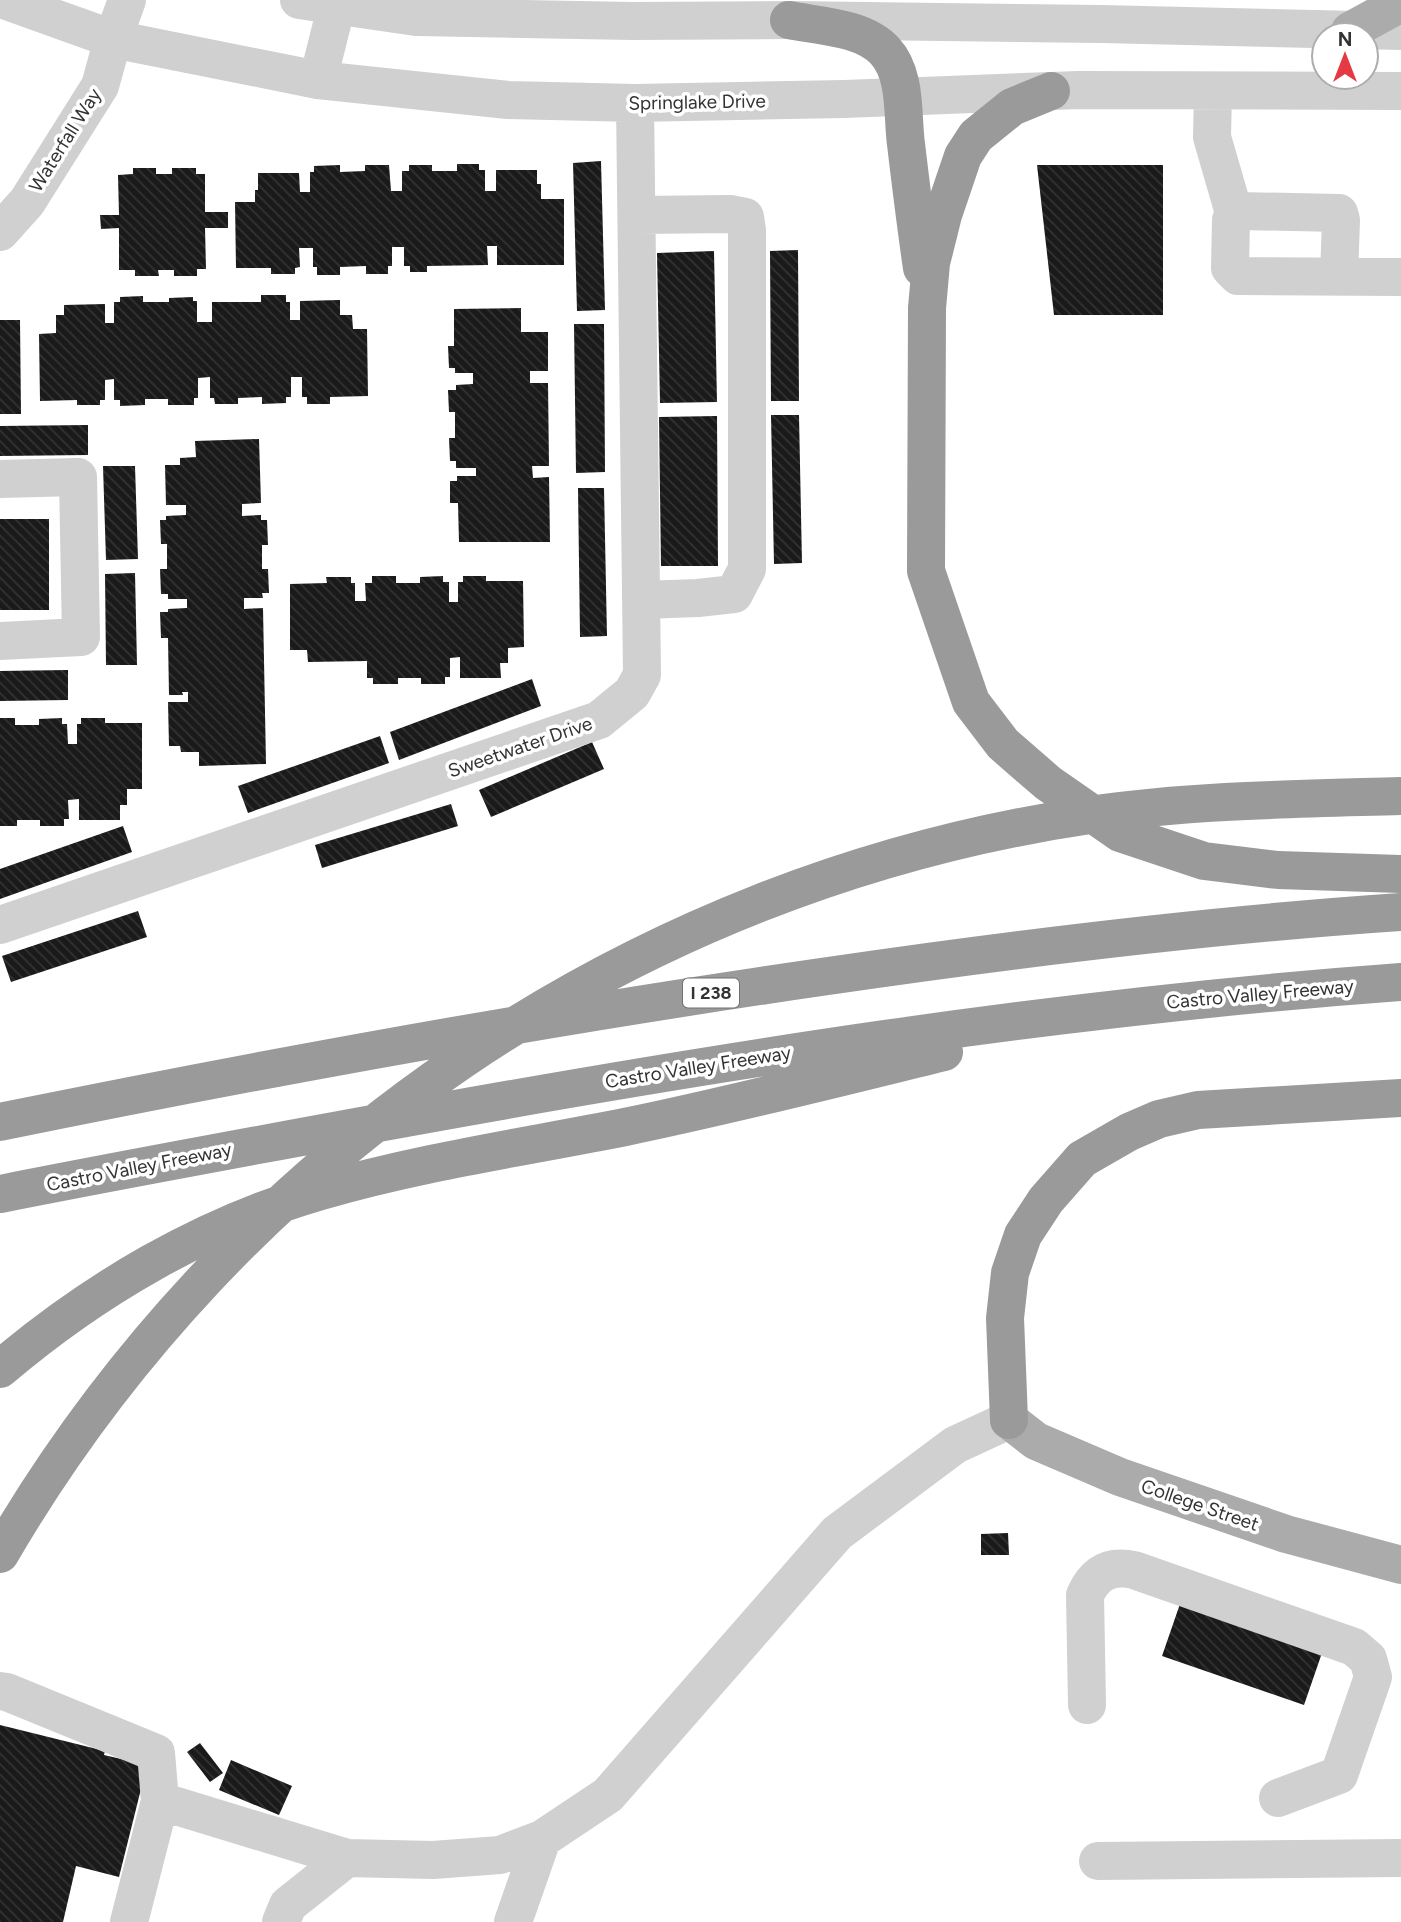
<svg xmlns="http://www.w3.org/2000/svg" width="1401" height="1922" font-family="Figtree,sans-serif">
  <defs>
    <pattern id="building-back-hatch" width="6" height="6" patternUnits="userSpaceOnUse" patternTransform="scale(1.75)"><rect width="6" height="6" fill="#1a1a1a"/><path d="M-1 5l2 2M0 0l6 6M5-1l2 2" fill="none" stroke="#333"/></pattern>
  </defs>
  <rect width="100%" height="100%" fill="#fff"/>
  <path fill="url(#building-back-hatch)" d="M601,161L605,310L577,311L573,163Z
    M457,164H479V170H485V191H496V170H537V184H541V199H564V265H497V246H487L488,265L427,266V272H410V266H404V247H392V266H388V274H366V266L340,267V275H317V267H313V248H299L300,267L295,268V274H271V268H236L235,202H255V190H258V173H299L300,192H310V172H314V166L340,165V172L365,171V165H389L391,191H402V171H409V165H432V171H457Z
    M1037,165H1163V315H1054Z
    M133,168H156V174H172V168H196V174H205V212H228V228H205L206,269H197V276H174V270H158L159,276H135V270H119V228L101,229L100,215H119L118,175L133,174Z
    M798,250L799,401H771L770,251Z
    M714,251L717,402L660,403L657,253Z
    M261,295H286V302H290V320H300V301L340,300V315H352L353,329H367L368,396L330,397V404H307V397H302V377H291V397H286V403L262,404V397L238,398V404H215L214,398H210V377L198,378V398H194V405H168V399H145V405L120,406V400H114V379L105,380V400H100V405H77V400L40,401L39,334L56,333V315H64V305L105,304V323H114V302H120V297L143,296V302H169V298L193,297V301H197V322H212V302H261Z
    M521,308V332H548V371H530V383H548L549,466H532L533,478L549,477L550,542H459L458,503H450V481H457V476H476V468H456V461H450L449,438H455V412H449L448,390H456V385L473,384V373H455V368H449L448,346H454V309Z
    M0,320H20L21,414H0Z
    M574,324H604L605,472L576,473Z
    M771,415H799L802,563L774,564Z
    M717,416L718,566H661L659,417Z
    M88,425V455L0,456V426Z
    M259,439L261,503L242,504V516L261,515V520H267L268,545H262V569H268L269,593H262L263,598H244V609L263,608L266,764L199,766V752H181L180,746H169L168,702H188V692H182L183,695H169L168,638H161L160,612H168V609L187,608V599H168V594H161L160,569H167V544H161L160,520H166V516L186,515V505H166L165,465H180V458L196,457L195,441Z
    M103,466H135L138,559L106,560Z
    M578,488H604L607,636L580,637Z
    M0,519H49V610H0Z
    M135,573L137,665H106L105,574Z
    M372,576H396V583H420V577L443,576V582H449V602H458V582H463V576H486V581H523L524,647L508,648V663H500L501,678H460V657L450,658V677H445V684H421V678H398V684H373V678H367V661L308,662L307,650H290V584L327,583L326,577H351V583H355V601H366L365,583H372Z
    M68,670V700L0,701V671Z
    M532,679L541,706L399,760L390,732Z
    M0,718H15V725H39V719L62,718V724H67L68,744H77V724H81V718H105V723H142V789H127V805H120V820H79V799L68,800L69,819H64V826H40V820H17V826H0Z
    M380,736L389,763L248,813L238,786Z
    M592,742L604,769L491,817L479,790Z
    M451,804L458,826L322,868L315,845Z
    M123,826L132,852L0,899V869Z
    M138,911L147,937L11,982L2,956Z
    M1008,1533L1009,1555H981V1534Z
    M1181,1601L1323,1650L1304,1705L1162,1656Z
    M0,1725L105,1751L104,1755L147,1765L119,1877L76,1866L63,1922H0Z
    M200,1743L223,1773L210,1782L187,1752Z
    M231,1760L292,1786L279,1815L219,1790Z"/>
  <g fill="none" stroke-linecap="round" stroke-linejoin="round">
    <path stroke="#d0d0d0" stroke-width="38" d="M4,0L113,39L318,80L508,100L635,103L844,99L1078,90L1401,91
      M299,0L416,17L632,21L789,20L1101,24L1401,31
      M318,80L338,0
      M1213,91L1212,137L1234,213L1231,220L1230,268L1238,276L1401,277
      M1234,213L1240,211L1339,213L1341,220L1339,276
      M637,215L730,214L745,217L747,230V569L734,594L698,598L642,600
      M0,232L27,202L100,86L113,39L127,0
      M0,479L78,477L81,637L0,641
      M0,925L599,720L632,693L642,675L635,103
      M0,1691L7,1692L156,1753L160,1801
      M1087,1705L1085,1595C1095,1573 1110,1565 1134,1570L1354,1647L1368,1659L1373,1677L1339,1775L1278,1798
      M1098,1861L1401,1858
      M129,1922L160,1801L347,1858L433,1860L500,1855L542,1839L608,1795L837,1533L955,1445L1009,1420
      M281,1922L288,1905L347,1858
      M513,1922L542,1839"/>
    <path stroke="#ababab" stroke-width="38" d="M1350,31L1401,3
      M1009,1420L1036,1441L1120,1477L1286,1534L1401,1565"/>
    <path stroke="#9a9a9a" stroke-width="38" d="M789,20C819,26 863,27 885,51C907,75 902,115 906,144C911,186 916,227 922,268
      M1051,91L1012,107L976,136L963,156L943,215L931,263L927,308L926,571L971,702L1003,744L1048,783L1120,833L1204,861L1278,870L1401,874
      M0,1122C275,1066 550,1016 828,976C1020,948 1207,925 1401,912
      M0,1194C126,1169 252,1146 378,1123C717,1061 1057,1007 1401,982
      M0,1369C93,1290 203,1225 321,1191C421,1162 524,1147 625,1127C732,1105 838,1078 944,1052
      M1009,1420L1005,1318L1010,1273L1023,1235L1046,1200L1082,1159L1129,1132L1159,1119L1198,1110L1401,1098
      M0,1554C231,1157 635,882 1090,815C1193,800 1298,799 1401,796"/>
  </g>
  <g text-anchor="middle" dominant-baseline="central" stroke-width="7" stroke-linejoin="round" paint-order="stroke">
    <rect fill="#fff" stroke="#707070" stroke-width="2" x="683" y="978.5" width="56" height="29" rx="5"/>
    <g font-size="18" font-weight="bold" fill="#333">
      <text x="711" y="993">I 238</text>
    </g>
    <g font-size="19" fill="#333" stroke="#fff">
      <text transform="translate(697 102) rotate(-1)">Springlake Drive</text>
      <text transform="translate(65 140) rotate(-58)">Waterfall Way</text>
      <text transform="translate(520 747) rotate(-19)">Sweetwater Drive</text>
      <text transform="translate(1260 994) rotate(-5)">Castro Valley Freeway</text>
      <text transform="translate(698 1067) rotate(-9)">Castro Valley Freeway</text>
      <text transform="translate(139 1167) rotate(-11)">Castro Valley Freeway</text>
      <text transform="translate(1200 1505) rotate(19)">College Street</text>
    </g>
  </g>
  <g transform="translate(1345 56)"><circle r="33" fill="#ffffff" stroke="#adadad" stroke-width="2"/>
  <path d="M0-5L12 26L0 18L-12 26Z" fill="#e63946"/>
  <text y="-10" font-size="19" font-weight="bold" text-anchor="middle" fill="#333333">N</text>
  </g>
</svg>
